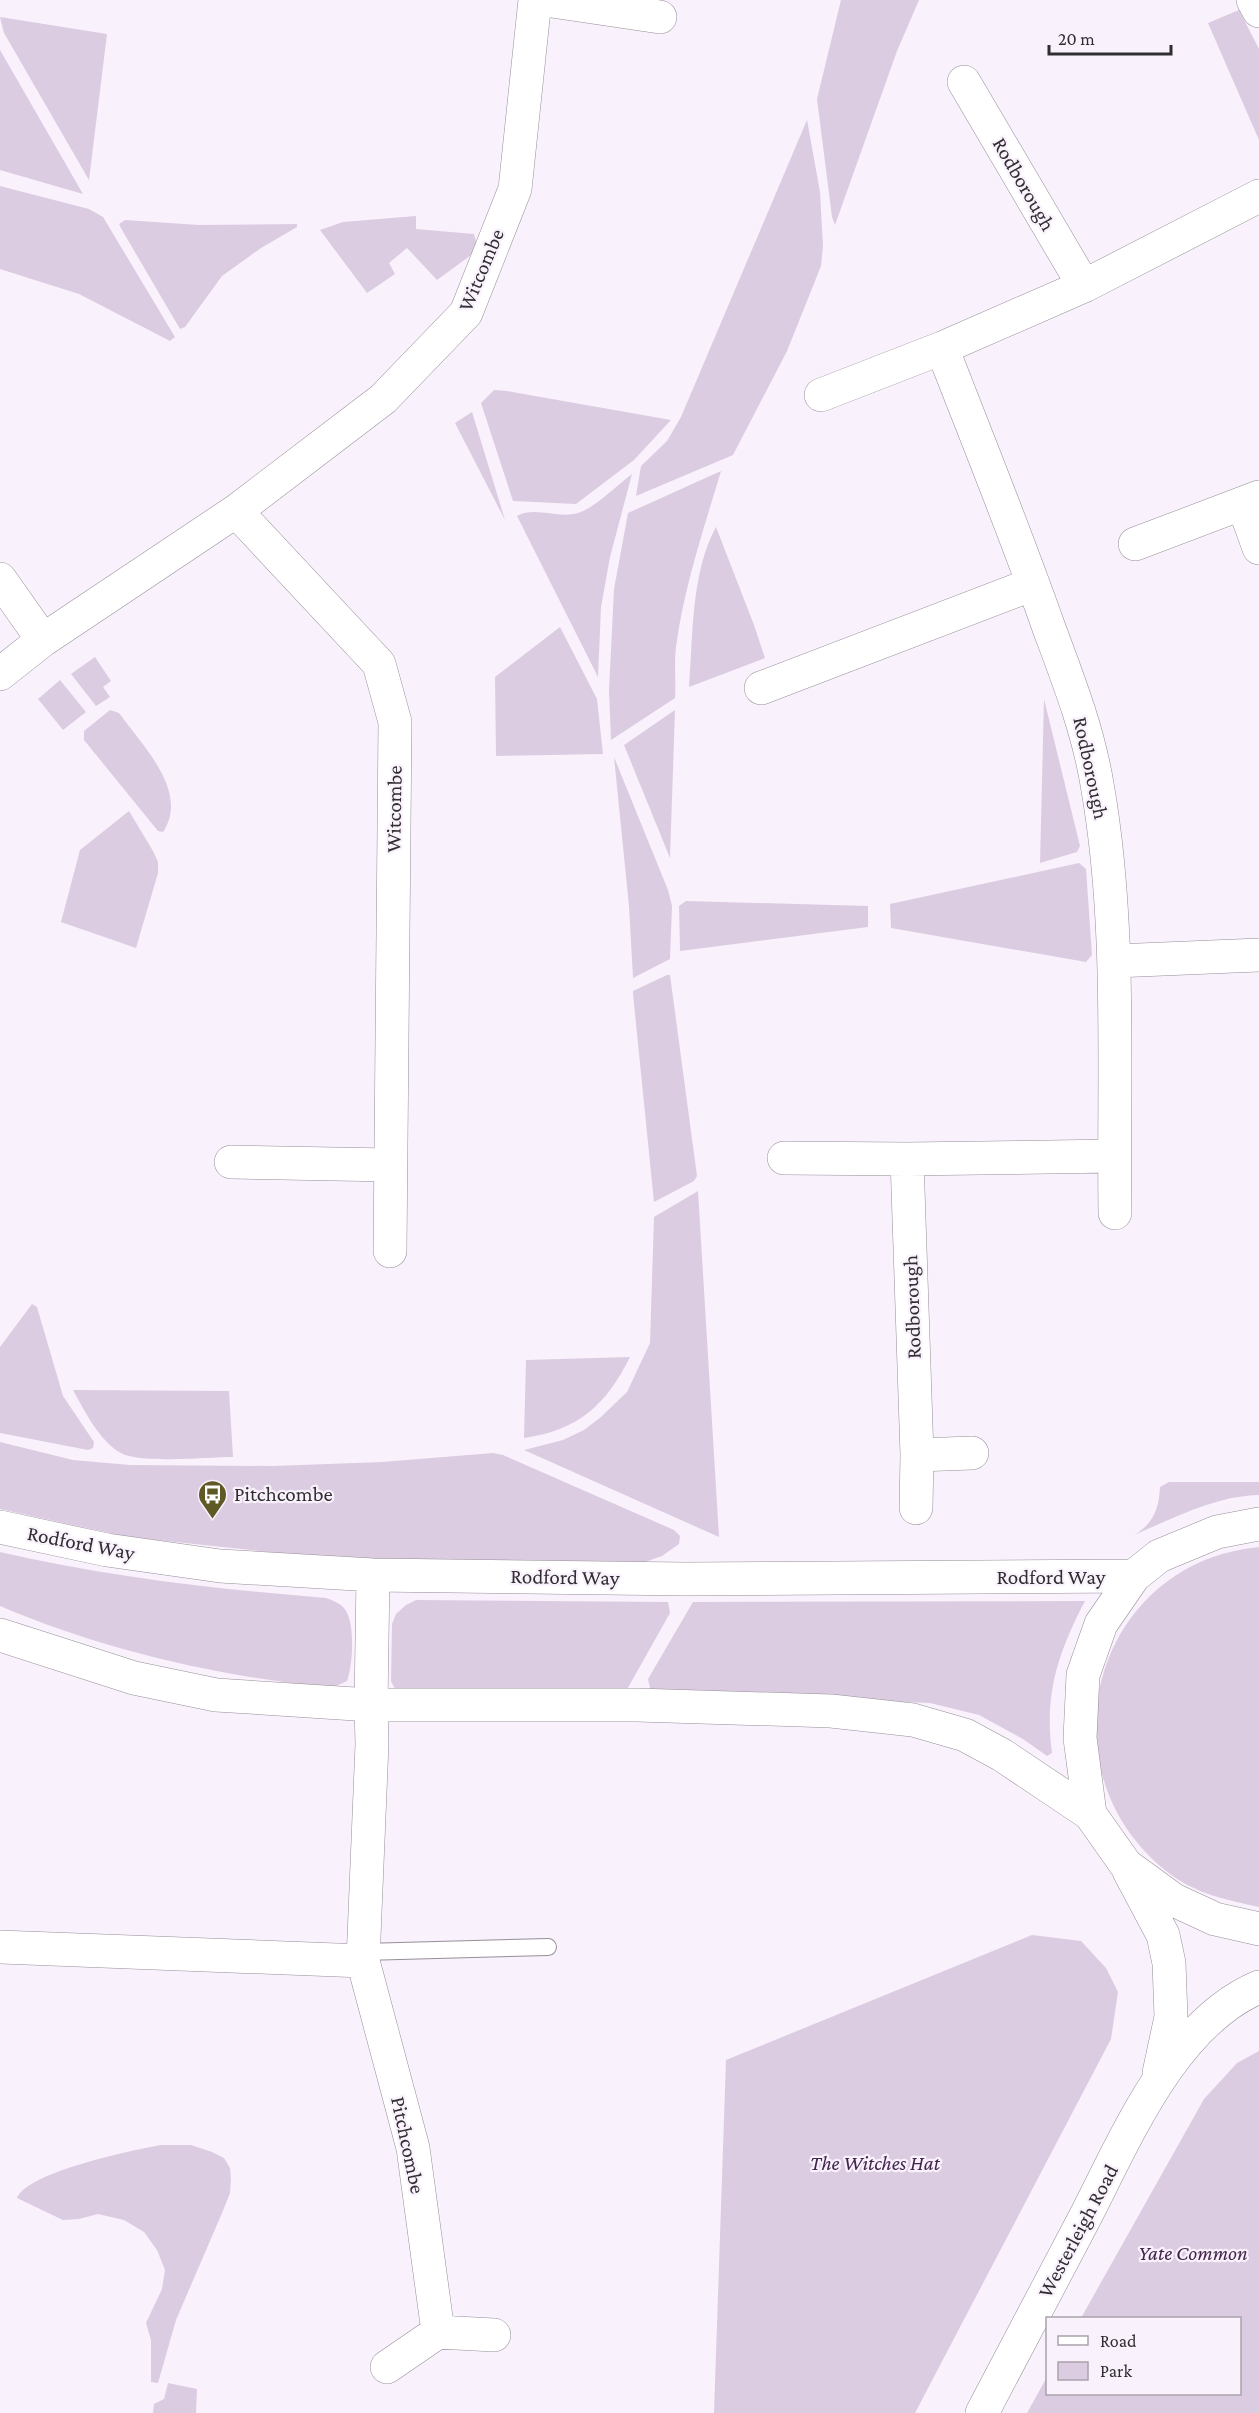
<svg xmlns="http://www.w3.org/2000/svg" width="1259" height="2413" font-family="'Crimson Pro',serif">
  <rect width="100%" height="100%" fill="#f9f1fc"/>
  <path fill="#dccce1" d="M841,0H919L897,51L835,225L832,217L817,99Z
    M1239,10L1259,49V140L1208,23Z
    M0,17L107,34L89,180L4,33Z
    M0,50L83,194L0,170Z
    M807,120L820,192L823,246L821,266L787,351L733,455L636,496L641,466L667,441L681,417Z
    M0,186L89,209L103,217L175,337L170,341L79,294L0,269Z
    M416,216V229L474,234L478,250L437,280L407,248L389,263L395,274L367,293L320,230L343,222Z
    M125,220L199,225L297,224V227L261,248L222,276L185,327L180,329L122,230L119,224Z
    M494,390L507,391L671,420L634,460L576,504L513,501L481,403Z
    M472,412L505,520L455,423Z
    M721,471C704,528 684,587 676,647C674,663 676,681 675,698L611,740L609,690L614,589L628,513Z
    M632,474L610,557L601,607L598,677L517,516C535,506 558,519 578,513C595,508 617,485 632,474Z
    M716,527L754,625L765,658L689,687C693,637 691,572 716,527Z
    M560,627L597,699L603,754L496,756L495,677Z
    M95,657L111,681L103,687L110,697L96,706L71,674Z
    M60,680L86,712L63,730L38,699Z
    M1044,699L1080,846L1077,852L1040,863Z
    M110,710L119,713C142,745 190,792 163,832L158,831L84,740V731Z
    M675,710L670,858L624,745Z
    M614,757L668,890L672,906L670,959L633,978L629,906Z
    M129,811L153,851L158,862V873L136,948L61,922L80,850Z
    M1079,863L1086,869L1092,955L1086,962L891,928L890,904Z
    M686,901L868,906V927L680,951L679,906Z
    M667,975H670L697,1176L694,1181L654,1202L633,994V991Z
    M698,1191L719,1537L524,1450L563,1440L584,1430L601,1417L627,1392L650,1343L654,1217Z
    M32,1304L37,1307L63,1396L94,1442L93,1448L88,1450L0,1433V1347Z
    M630,1357C606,1405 579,1430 524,1438L526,1360Z
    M73,1390L229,1391L233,1457C209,1457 140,1464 121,1453C100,1442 84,1410 73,1390Z
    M0,1442L73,1460L130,1465L273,1466L382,1462L493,1453L503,1455L674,1530L680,1536L679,1544L662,1556L642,1563L363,1562L128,1537L0,1509Z
    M1169,1482H1259V1495C1215,1496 1174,1518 1134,1535C1153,1524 1159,1509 1160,1487Z
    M1259,1547V1907C1228,1900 1196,1894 1170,1874C1038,1774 1091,1563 1259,1547Z
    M0,1552C108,1577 216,1589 326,1598C332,1600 339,1603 343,1607C356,1619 353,1665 347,1681L332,1688C218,1676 106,1651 0,1606Z
    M416,1600L668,1602L670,1613L625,1693L395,1689L391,1681L392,1624L396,1614L406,1605Z
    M1085,1601C1058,1653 1044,1694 1052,1753L1047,1756L1023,1739L979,1715L930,1703L651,1692L648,1679L693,1602Z
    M1032,1935L1081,1941L1106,1968L1118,1992L1111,2039L915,2413H714L726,2060Z
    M1259,2051V2413H1027L1047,2377L1048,2394H1240V2318H1081L1204,2099L1237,2063Z
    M161,2145H191L212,2152L224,2158L230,2168L231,2179L230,2193L222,2213L176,2320L158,2383L151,2382V2340L146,2323L162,2289L165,2270L157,2250L144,2232L124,2220L98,2214L79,2219L63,2220L17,2198C27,2172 133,2150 161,2145Z
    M168,2383L197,2389L196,2413H153L154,2404L164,2399Z"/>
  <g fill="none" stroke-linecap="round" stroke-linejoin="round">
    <defs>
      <path id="service" d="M363,1952L548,1947"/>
      <path id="minor" d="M545,0L660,17
        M964,82L1084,286
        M942,348C978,441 1016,534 1049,628C1068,679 1088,730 1097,784C1122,925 1113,1070 1115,1213
        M821,395L942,348L1084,286L1259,196
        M1243,504L1259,548
        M236,511L379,664L395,722L390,1251
        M1135,544L1259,497
        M0,579L43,640
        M0,674L43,640L236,511L383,399L466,313L515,189L535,0
        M761,688L1033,584
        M1115,961L1259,955
        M784,1158L907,1159L1114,1156
        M907,1159L917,1455L916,1508
        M231,1162L390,1165
        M917,1455L972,1453
        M371,1705L372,1744L363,1961L413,2148L438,2332
        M0,1947L363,1961
        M387,2367L438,2332L494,2335"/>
      <path id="tertiary" d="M1253,0L1259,11
        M1259,1524L1217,1532L1159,1556L1134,1576L1101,1624L1083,1675L1080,1738L1090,1814L1126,1865L1174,1900L1215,1919L1259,1929
        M0,1527L107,1550L220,1566L373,1575L685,1579L1134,1576
        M0,1635L134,1678L216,1695L371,1705H637L831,1711L913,1720L965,1735L1002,1755L1090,1814
        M371,1705L373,1575
        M1129,1871L1163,1935L1169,1963L1171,2017L1159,2073
        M982,2413C1015,2350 1049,2286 1082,2223C1124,2143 1171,2024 1259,1987"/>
    </defs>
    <use href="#service" stroke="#968e98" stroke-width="18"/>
    <use href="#minor" stroke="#968e98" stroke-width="34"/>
    <use href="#tertiary" stroke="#968e98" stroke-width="34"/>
    <use href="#service" stroke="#fff" stroke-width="16"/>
    <use href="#minor" stroke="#fff" stroke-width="33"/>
    <use href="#tertiary" stroke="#fff" stroke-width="33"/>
  </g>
  <defs>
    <symbol id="bus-pin" viewBox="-11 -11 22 30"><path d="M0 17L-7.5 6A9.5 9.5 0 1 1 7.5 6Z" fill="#5f5926" stroke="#f9f1fc"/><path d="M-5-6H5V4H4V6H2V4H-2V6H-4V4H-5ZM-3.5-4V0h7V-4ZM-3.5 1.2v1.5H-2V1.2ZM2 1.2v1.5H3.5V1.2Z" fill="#fff"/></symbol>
  </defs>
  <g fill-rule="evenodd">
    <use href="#bus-pin" x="196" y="1478" width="33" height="45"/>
  </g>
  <g text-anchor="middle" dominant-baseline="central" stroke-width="4.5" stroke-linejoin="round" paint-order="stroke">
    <g font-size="21" fill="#312e32" stroke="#f9f1fc">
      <text transform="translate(1024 184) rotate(60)">Rodborough</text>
      <text transform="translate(481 270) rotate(-67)">Witcombe</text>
      <text transform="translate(1091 768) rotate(78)">Rodborough</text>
      <text transform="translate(394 809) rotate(-89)">Witcombe</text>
      <text transform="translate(912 1307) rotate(-92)">Rodborough</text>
      <text transform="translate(81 1543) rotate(11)">Rodford Way</text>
      <text transform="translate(565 1577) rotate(1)">Rodford Way</text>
      <text x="1051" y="1577">Rodford Way</text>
      <text transform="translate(408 2145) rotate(78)">Pitchcombe</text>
      <text transform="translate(1078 2231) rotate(-62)">Westerleigh Road</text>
    </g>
    <g font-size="21" fill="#312e32" stroke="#f9f1fc" text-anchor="start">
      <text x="234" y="1494">Pitchcombe</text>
    </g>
    <g font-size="21" font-style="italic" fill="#43254c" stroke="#f9f1fc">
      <text x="875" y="2163">The Witches Hat</text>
      <text x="1193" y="2253">Yate Common</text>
    </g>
  </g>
  <rect x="1046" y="2317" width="195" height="78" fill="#f9f1fc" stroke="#a9a3ab" stroke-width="1.5"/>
  <rect x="1058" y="2336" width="30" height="9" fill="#ffffff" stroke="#a9a3ab" stroke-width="1.5"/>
  <text x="1100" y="2347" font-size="18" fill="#312e32">Road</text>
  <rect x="1058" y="2362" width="30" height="18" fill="#dccce1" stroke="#a9a3ab" stroke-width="1.5"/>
  <text x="1100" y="2377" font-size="18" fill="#312e32">Park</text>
  <path d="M1049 45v9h122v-9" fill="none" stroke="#312e32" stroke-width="3"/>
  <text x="1058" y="45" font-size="18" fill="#312e32" stroke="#f9f1fc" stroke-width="4.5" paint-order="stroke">20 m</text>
</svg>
